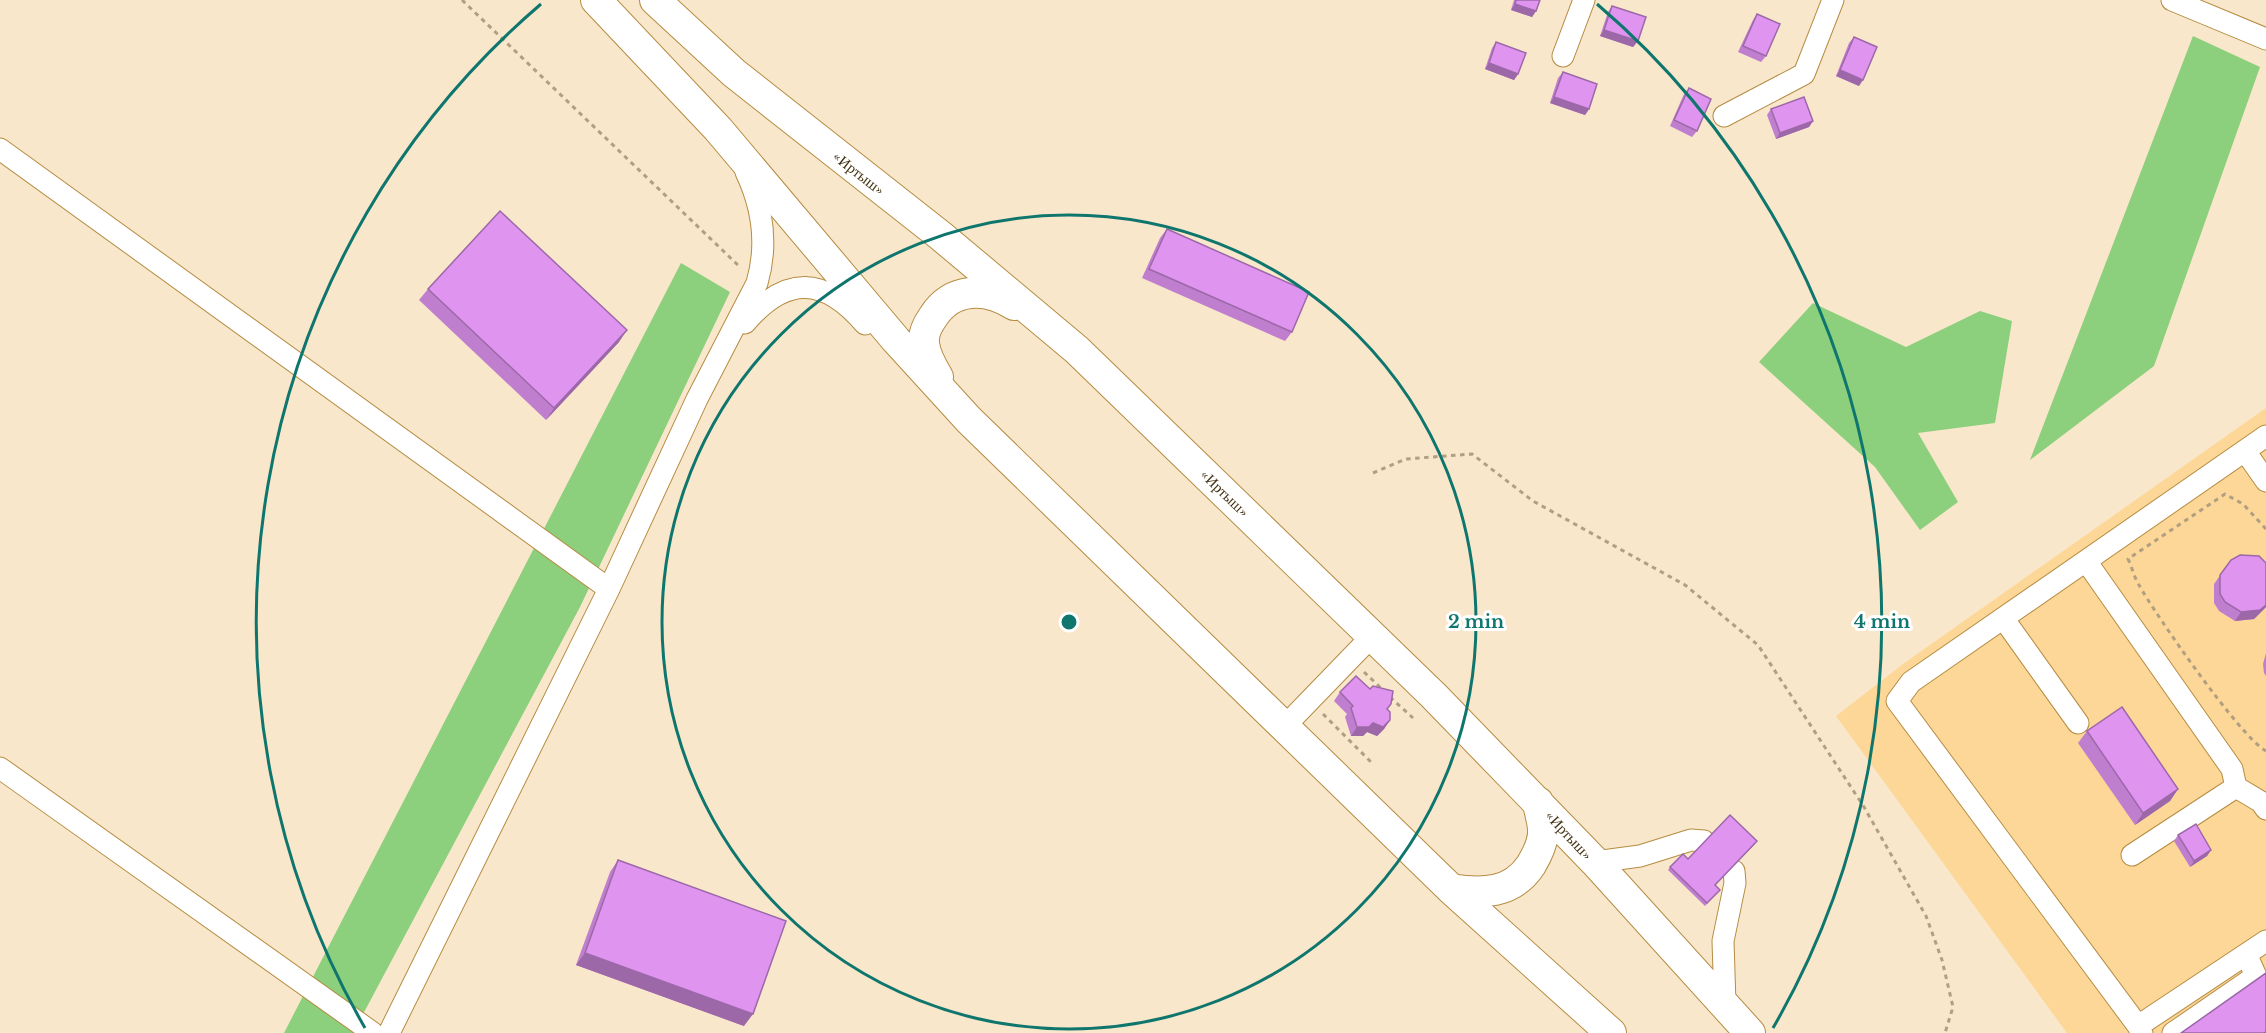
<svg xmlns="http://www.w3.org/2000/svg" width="2266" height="1033" font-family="'Libre Baskerville',serif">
  <rect width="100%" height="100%" fill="#f9e7cb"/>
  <path fill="#fdd797" d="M2266,408V1033H2067L1836,716L1903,664Z"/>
  <path fill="#8ccf7d" d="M2193,36L2260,67L2154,366L2030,460Z
    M681,263L730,292L580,607L353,1033H284Z
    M1813,303L1906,347L1980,311L2012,321L1995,423L1918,433L1958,502L1920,530L1875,467L1759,362Z"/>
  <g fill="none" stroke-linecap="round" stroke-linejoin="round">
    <defs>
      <path id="minor" d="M2172,0L2266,39
        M1563,56L1584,0
        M1724,116L1804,74L1833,0
        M0,149L609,589
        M745,323C786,275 824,276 865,324
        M2245,451L2266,481
        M2086,561L2232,769L2236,787
        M2003,618L2078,723
        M1285,726L1373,635
        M0,768L373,1033
        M2132,855L2236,787L2261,802L2266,809
        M1595,862L1640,856L1691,840L1704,841
        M1725,1004L1723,941L1735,883L1734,871
        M2138,1026L1897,701L1911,682L2266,436
        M389,1033L609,589L697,399L757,283C768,245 763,208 746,172
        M2142,1033L2138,1026L2266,941
        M2173,1033L2256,976L2247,956"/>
      <path id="highway" d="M596,0L718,129L896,340L969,420L1451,889L1611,1033
        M655,0L734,73L941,236L1077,350L1434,696L1595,862L1750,1033
        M938,377C932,367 925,355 924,343C923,334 928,324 933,317C952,287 986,287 1014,305
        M1451,889C1482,894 1512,894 1531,865C1537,855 1542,845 1543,834C1544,824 1539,812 1538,802"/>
    </defs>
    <use href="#minor" stroke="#b58c42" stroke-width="23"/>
    <use href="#highway" stroke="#b58c42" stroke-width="32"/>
    <path stroke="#b09f81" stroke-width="3" stroke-dasharray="4.5 4.5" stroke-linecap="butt" d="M462,0L741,268
      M1373,473L1406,459L1472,454L1533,501L1685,585L1758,645L1864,807L1926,916L1942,960L1953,1007L1945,1033
      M2266,529L2243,504L2225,494L2128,559C2132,567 2134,577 2139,585C2155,614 2241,738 2266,751
      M1364,672L1383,690
      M1390,697L1413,718
      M1323,714L1371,762"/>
    <use href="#minor" stroke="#fff" stroke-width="21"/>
    <use href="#highway" stroke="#fff" stroke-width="30"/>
  </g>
  <path fill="#c07fce" d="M1514,0H1540L1536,11L1532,17L1511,10Z
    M1612,6L1638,41L1633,47L1600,36L1608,12Z
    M1757,14L1766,56L1761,62L1738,52L1753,20Z
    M1854,37L1859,86L1836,76L1849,43Z
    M1496,42L1518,74L1514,80L1485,69L1492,48Z
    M1563,72L1589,109L1585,115L1550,103L1558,78Z
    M1689,88L1697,131L1692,137L1670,126L1684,94Z
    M1771,109L1813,121L1809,127L1776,139L1767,115Z
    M1167,229L1292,332L1285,341L1142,278L1160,238Z
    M428,289L619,342L546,420L419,300Z
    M2231,560L2266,563V607L2254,619L2235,621L2219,611L2214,603V584Z
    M2266,653V676L2264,673L2263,664Z
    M1340,692L1388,710L1390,720L1384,729L1377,736L1367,732L1363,736H1351L1345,717L1347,714L1334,701Z
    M2087,731L2178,789L2170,801L2135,825L2078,743Z
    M2178,835L2211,850L2207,856L2190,867L2174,841Z
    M1755,844L1715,885L1720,890L1705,906L1668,870L1670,867L1688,859Z
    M618,860L744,1026L576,965L610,872Z"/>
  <path fill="#9c68a8" d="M1515,4L1536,11L1532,17L1511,10Z
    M1604,30L1638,41L1633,47L1600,36Z
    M1489,63L1518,74L1514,80L1485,69Z
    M1840,70L1863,80L1859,86L1836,76Z
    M1554,97L1589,109L1585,115L1550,103Z
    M1813,121L1809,127L1776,139L1780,133Z
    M627,330L619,342L546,420L554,408Z
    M2266,605V607L2254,619L2235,621L2241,612Z
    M1390,720L1384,729L1377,736L1367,732L1363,736H1351L1357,727L1373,723Z
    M2178,789L2170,801L2135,825L2143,813Z
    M2211,850L2207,856L2190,867L2194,861Z
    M585,953L753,1014L744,1026L576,965Z"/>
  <path fill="#df94f0" stroke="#9c68a8" stroke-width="1.5" d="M1516,0H1540L1536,11L1515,4Z
    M1612,6L1646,17L1638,41L1604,30Z
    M1757,14L1780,24L1766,56L1743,46Z
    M1854,37L1877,47L1863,80L1840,70Z
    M1496,42L1526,53L1518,74L1489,63Z
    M1563,72L1597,84L1589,109L1554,97Z
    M1689,88L1711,99L1697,131L1674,120Z
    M1804,97L1813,121L1780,133L1771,109Z
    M500,211L627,330L554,408L428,289Z
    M1167,229L1309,292L1292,332L1149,269Z
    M2240,555L2259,556L2266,563V605L2260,610L2241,612L2225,602L2220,594V575L2231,560Z
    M1356,676L1370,689L1373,686L1393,691L1391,704L1387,709L1390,712V720L1383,727L1373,723L1369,727H1357L1351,708L1353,706L1340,692Z
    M2122,707L2178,789L2143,813L2087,731Z
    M1730,815L1757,841L1715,885L1720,890L1707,903L1670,867L1683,854L1688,859Z
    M2196,824L2211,850L2194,861L2178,835Z
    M618,860L786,921L753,1014L585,953Z
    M2266,973V1032L2264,1033H2181Z"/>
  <g fill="none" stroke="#0f766e" stroke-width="3">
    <circle cx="1069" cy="622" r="407"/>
    <path d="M365 1028A813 813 0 0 1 541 4M1597 4A813 813 0 0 1 1773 1028"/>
  </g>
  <g text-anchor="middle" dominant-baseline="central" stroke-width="6" stroke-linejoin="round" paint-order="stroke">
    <g font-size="15" fill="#443313" stroke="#fff">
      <text transform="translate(859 173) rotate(38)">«Иртыш»</text>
      <text transform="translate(1225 493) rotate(44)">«Иртыш»</text>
      <text transform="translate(1569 835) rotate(47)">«Иртыш»</text>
    </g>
  </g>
  <circle cx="1069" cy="622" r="9" fill="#0f766e" stroke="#fff" stroke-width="3"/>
  <g font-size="18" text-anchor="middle" font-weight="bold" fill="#0f766e" stroke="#fff" stroke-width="6" stroke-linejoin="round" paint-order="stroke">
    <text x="1476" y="628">2 min</text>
    <text x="1882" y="628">4 min</text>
  </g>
</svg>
